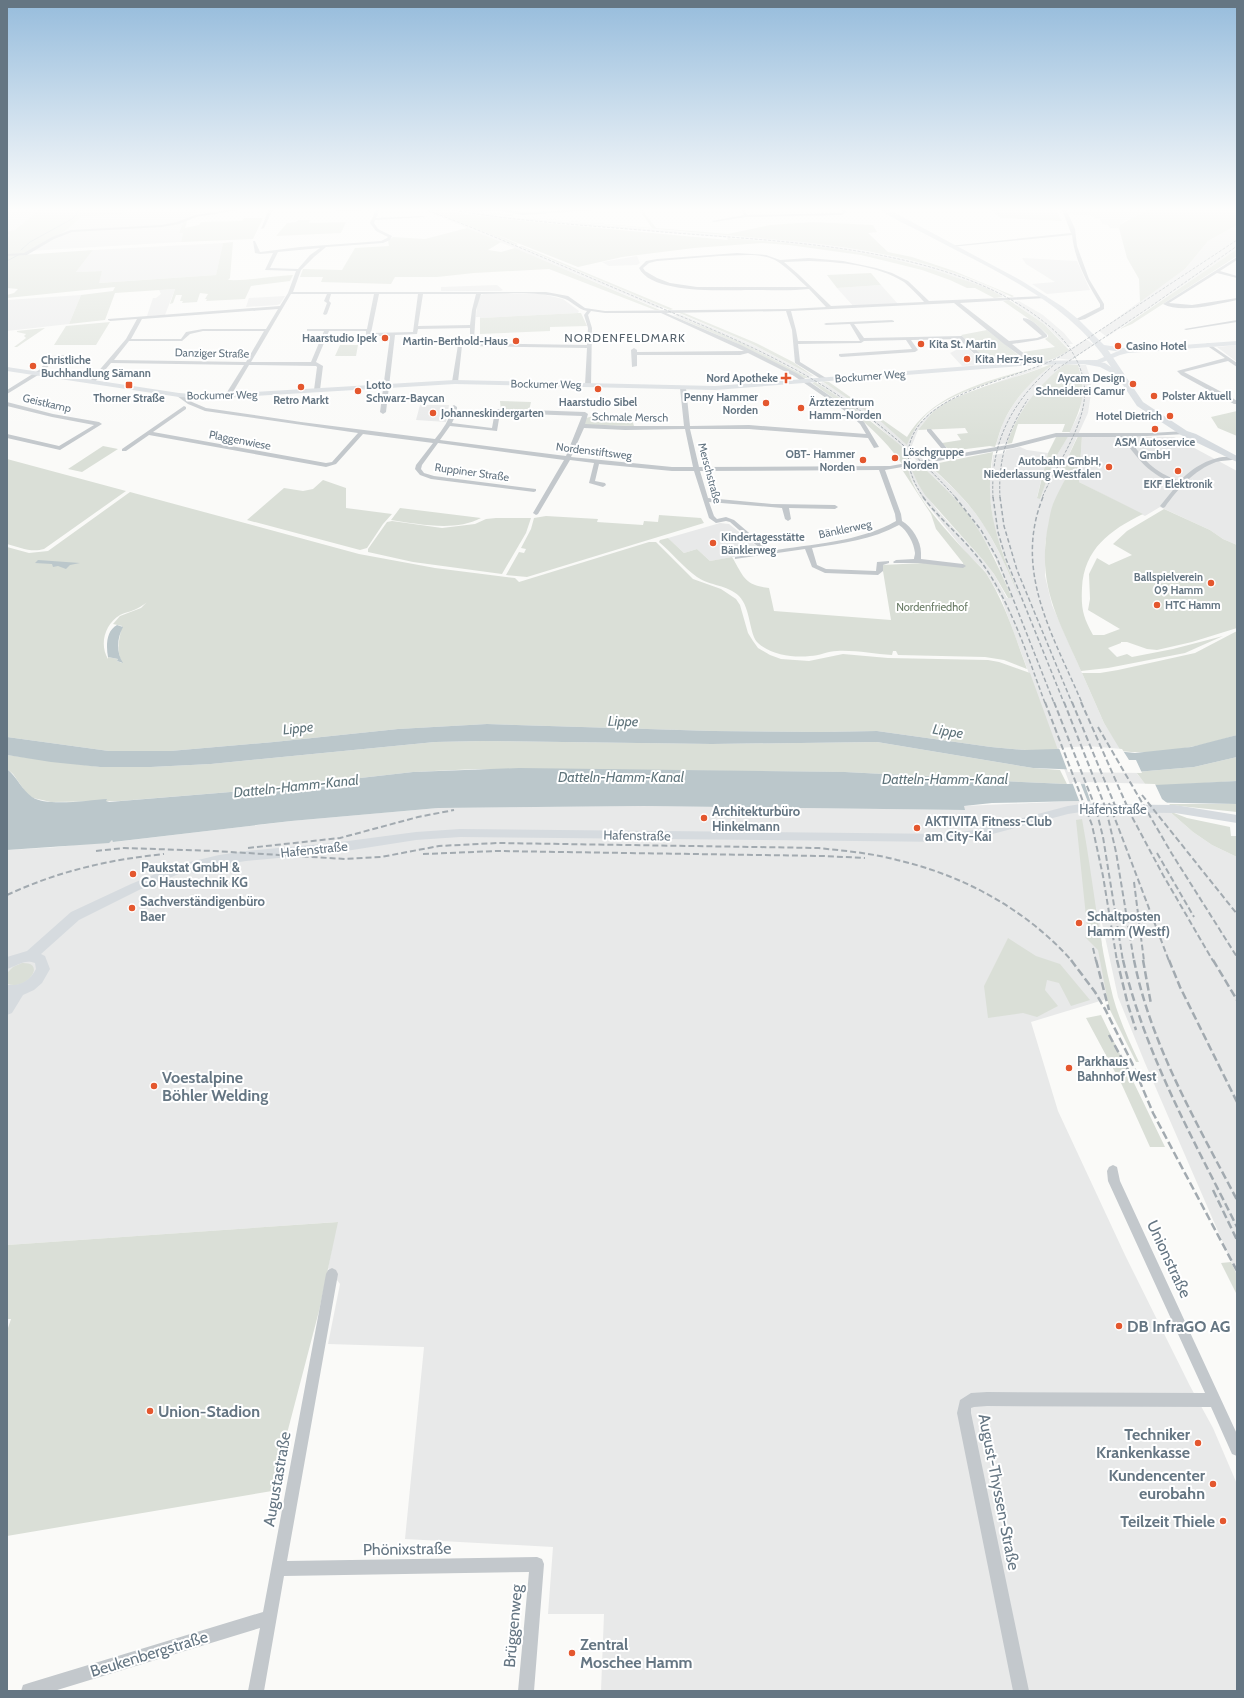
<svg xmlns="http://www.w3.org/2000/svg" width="1244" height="1698" font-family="Cabin,sans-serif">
  <rect width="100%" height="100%" fill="#fafaf8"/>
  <path fill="#e8e9e9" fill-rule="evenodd" d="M7,207H46L7,239Z
    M132,207H197L196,212L184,220L179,233L183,232L181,242L27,251L67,230L82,216L122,215Z
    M417,207H423L487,233L665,308H657Z
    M433,207H444L507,217L802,242L853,249L904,259L947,270L983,284L1007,295L1002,296L961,279L914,264L851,251L770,241L496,218Z
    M1060,207H1154L1137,217L1126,220L1120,225L1119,228H1110L1108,225L1102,224L1100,219L1094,218L1093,216L1063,213Z
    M1237,225V249L1107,337L1099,331L1185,269L1208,241Z
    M223,243L216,275L98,283L102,271L76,272L93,250Z
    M637,256L640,263L637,265L609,266L602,262Z
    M1022,258L1077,261L1090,290L1047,294L1032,284L1055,282L1026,264Z
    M497,285L503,290L501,291H441V287Z
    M881,285L898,304L854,307L837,288Z
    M175,289L165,315L147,316L153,298H156L161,294L159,290Z
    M484,294H542L563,299L579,311L578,313L480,318V317H476L477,303L481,295Z
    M81,295L69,324L7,331V300Z
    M285,296L280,304L277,305L246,307L249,298Z
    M1019,301L1043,315L1064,333L1073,344H1069L1071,347H1067L1044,324L1013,302Z
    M680,314L752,344L813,376L808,377L748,346L673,315Z
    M1086,339L1094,345L1071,360L1055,358Z
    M1237,345V362L1217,347Z
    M969,349L984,365L962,366L950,353L956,350Z
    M1051,365H1064L1046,381L1024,408L1015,424L1008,443L996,445L1003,422L1013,405L1024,390L1037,376Z
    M1078,365H1086L1091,380V393L1088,413L1060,474L1067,476L1053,505L1049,524L1045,544V576L1052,605L1104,723L1138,775L1169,811L1193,832L1212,845L1237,857V1275L1145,1063L1118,997L1099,909L1104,970L1110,998L1031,1022L1058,1111L1125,1255L1190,1386L1213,1428L1237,1484V1691H601L604,1614H548L553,1547L405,1539L424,1347L328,1344L340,1284L328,1268L337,1222L7,1245V850L58,847L112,840L114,842L291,821L438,808L644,806L964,810V806L1076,801L1001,598L985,571L968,555L921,497L908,473L906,451L872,421L818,384L823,382L839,392L878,419L907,444L914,429L930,412L949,400L1040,366L1043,367L973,392L952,401L932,413L918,430L911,448L957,492L973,510L986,528L1002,558L1015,587L994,528L989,490L993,455L1005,453L1006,450L1020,447L1027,450L1048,453L1037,497L1040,498L1054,460L1068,436L1080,411L1083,379ZM911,455L941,484L971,518L995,558L1012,598H1007L994,574L983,560L938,511L918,484L912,468Z
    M420,405H449L446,422L416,420Z
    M1082,436L1174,437L1237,471V545L1223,539L1210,530L1160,507L1145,516L1079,482Z
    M720,523L729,524L763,551V552L710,561L697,549L684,553L668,538Z"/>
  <path fill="#dadfd7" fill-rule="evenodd" d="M43,207H132L122,215L82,216L67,230L22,255L93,250L76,272L102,271L99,283L216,275L223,243L233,242L230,278L228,280C250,281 271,276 293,275L290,281L251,286L245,299L206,301L207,299H205L208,294L200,293L197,302L182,303L183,301H180L182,295H176L173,303L170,304L175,289L115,293L105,320L69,324L81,295L113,291L115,287L7,298V295L14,293L18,289L7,288V256H12L7,255V239L10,235L7,234V232L15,230Z
    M423,207H433L466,214L523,221L728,240L727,238C804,244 882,251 955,277C971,282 989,288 1003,297L994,298L975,288H967L950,280L922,270L894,263L861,255L789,245L762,243L694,248L622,257L578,267L490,232L518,244L516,245Z
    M640,207L656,228L728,234L770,225L813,222L873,225L877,232L868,233L888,252L912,257L954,271L1014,296L1012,297C947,264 874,250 802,242L488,214L496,213L514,215L512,216L652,228L638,208Z
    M987,207H1055L1062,221L1001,218Z
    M1154,207H1237V225L1208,241L1185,269L1140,302L1139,279L1127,258L1119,228L1120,225C1131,218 1143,213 1154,207Z
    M244,218H263L253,239L181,242L183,233H179L184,220L187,221L185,228L199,225L201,222L242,221Z
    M298,220H310L309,223L346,222L341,233L276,236L287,223L296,222Z
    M467,228L501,242L488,250L501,252L515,248L660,310H655L549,269L474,273L437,277H395L391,284L321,282L323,277H300L303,269L342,270L355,248L389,246L388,241L393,237L425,239Z
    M519,246H522L673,309L670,310L665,308Z
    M1237,249V256L1132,324L1120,329Z
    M871,273L881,285L837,288L827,275Z
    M1009,300L1044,324L1069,350C1050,362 1042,366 1023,352L1055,347L1045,339L1048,337V335L1036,324L1003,301Z
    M677,312H682L756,343L793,362L815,377L752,344Z
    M578,313H581L587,326L550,327V331L480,334V318Z
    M672,315L720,333L748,346L809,378H804L736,343Z
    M110,322L96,345H54L66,326Z
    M45,328L17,347H14L26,338L24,336L26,334L17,332V331Z
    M987,330L1027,362L991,364L961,335Z
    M340,345H358L356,356H335Z
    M1065,364L1078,365C1087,394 1082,405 1070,432H1062L1065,424H1018L1012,443L1007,444C1017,412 1038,385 1065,364Z
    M1049,365H1052C1032,380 1015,398 1004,421C1000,429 998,439 995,447L990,446L950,451L942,443L961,440L957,434L968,433L965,428L918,430C923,424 927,418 932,413C960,389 1014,380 1049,365Z
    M1040,366C1007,378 956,390 929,412C919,421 912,432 907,445L878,419L822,381L829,382L907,437C934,391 993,380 1040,366Z
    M815,382L849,404L899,444L906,451L907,463L902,464C879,430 845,406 812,383Z
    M500,401L531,402L529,411L501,410Z
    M1237,411V436L1218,428L1211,417Z
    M597,415L631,416L634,426L584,425L586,418Z
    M1069,435L1054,460L1040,499L1037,498L1048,453L1056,437Z
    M1078,436H1082L1079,482L1143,514C1110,530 1084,549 1082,588C1081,609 1083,617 1093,635H1104L1120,629L1088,610L1090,599L1089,574L1097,558L1109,565L1132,555L1113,544L1127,531L1164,509L1210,530L1223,539L1237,545V628L1192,642L1157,650L1147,649L1127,642H1121V643L1108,648L1117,657L1127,654L1132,657L1173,649L1223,636L1185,653L1108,668L1081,671C1059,620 1038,588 1047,531C1049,522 1050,512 1053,504C1057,494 1062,485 1067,476L1060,474Z
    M103,446L118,449L82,472L68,469Z
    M993,452C983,511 999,544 1020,598C1009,574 1000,551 986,529C971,504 950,484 929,465Z
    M7,459L126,491L44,549C31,553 19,547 7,544Z
    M922,466C939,482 957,499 971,518C988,543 1000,570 1012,598H1008L994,574L983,560L925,495L918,484L911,468Z
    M901,468H908C911,494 951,536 969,555C974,561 981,567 986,573C1005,603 1015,636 1027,669L1004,660L985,657L898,655L896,651H893L892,655C874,654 855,650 837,651C828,651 819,656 810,656C794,658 771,655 758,643C749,635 751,608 739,596C728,585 710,586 697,577C684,568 672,553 659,542L660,540L668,538L684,553L697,549L710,561L732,557C744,577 744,585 769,588L774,611L891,620L882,565L924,563L964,567L963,563L936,529L931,514Z
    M323,480L346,488V508L392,514L383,524L367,548L360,550L247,520L284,488L303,491L313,489Z
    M130,492L359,554L435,568L515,578L519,582L649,542H656L693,579L721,589L736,599L740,605L748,633L753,641L758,648L770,655L781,659L809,661L843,654L888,658L988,660L999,662L1030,673L1058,750H1025L991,747L877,731L821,732L713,731L487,724L398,729L274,742L170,751H109L7,737V547L29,553L48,551ZM147,602L141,608L120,616L113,624L122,626C119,640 116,650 122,663L117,661L118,659L108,657V659C99,644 105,624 120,615C126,612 134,611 140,607C143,605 146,603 147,602Z
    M400,508L481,518C455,532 419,524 391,520Z
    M659,515L701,518L704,523L527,577L506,575L519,552L524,553L526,549L521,548L531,529L534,518L546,516L598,519L597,522L643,525L644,521L658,522Z
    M496,518H531L526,533L502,574L413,562L368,552V549L387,522L392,521L442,528L475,524L486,519Z
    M1237,631V735C1201,746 1159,756 1121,751L1104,723L1082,673H1100L1118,670L1195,653Z
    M482,741L712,744L877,742L1033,768L1060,770L1067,784L981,780L967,781L962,778L845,772L476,769L413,772L255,790L120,801L51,802L33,798L27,794L13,774L7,769V755L100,767H151L211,764L435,742Z
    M1237,757V781L1172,785H1146L1136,772L1194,767Z
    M1169,804H1237V812L1170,805Z
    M1169,811L1187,818L1230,827L1231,836H1237V857L1212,845L1193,832Z
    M1082,819C1093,878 1098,939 1113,997C1119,1019 1129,1041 1139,1062H1136L1109,1008L1098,950L1085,937L1088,936L1076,820Z
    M1008,938L1036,956L1060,964L1090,1000L1071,1006L1059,983L1047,980L1045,990L1058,1006L1037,1017L1023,1013L988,1018L984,986Z
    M22,963C48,962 26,991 8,984L7,973L13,967Z
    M1101,1015L1165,1147H1150L1122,1085L1086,1018Z
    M338,1222L319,1311L272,1491L7,1536V1331L11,1319H7V1245Z
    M1231,1262L1237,1275V1295L1221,1263Z"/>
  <path fill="#bbc7cb" d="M38,560L80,563L70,565L66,569L58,566L53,567L52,564L35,563Z
    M117,625L123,627C117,638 116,652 123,663L117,661L118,659L108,657C106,646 106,631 117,625Z
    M487,724L713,731L821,732L877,731L991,747L1025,750L1088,748L1135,753L1191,747L1237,735V757L1194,767L1136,772L1033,768L877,742L712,744L482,741L435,742L211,764L151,767H100L51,762L7,755V737L109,751H170L274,742L398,729Z
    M519,768L845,772L962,778L967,781L981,780L1067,784L1155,785L1237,781V804L1078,801L992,803L964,806L965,810L644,806L438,808L291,821L113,842L112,840L109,843L7,850V769C17,777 22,790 32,797C47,807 89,800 107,799L106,801L109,802L255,790L413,772Z"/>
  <path fill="#fafaf8" d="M1088,746L1122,749L1129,760H1136L1142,773L1068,772L1059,748Z
    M1072,782H1080L1088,802L1091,803L1084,782L1155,784L1162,799L1171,806L1080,803Z"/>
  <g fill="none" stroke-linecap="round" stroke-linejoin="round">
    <path stroke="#bbc7cb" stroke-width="1" d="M456,207L470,210
      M499,209L519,212H547
      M567,210L614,207
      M21,250L30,242L72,219L77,214L79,207
      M7,261L20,254"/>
    <path fill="#c3c8cc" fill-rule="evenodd" d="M248,207H259L196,217L179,224L162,227L72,232L54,239L27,255L7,256V254L24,253L52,237L71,230L162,225L177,222L195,215Z
      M270,207H274L264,228L261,229Z
      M308,207L341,209L383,207L380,210L376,218L423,216L425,217L375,220L374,223L378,229L392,236L390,240L383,243L326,247L314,257L301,270L293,292H546L568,296L585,308L605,311L788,309L826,307L809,289C791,291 772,290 754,290C728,290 652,295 639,268L646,261L657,259L737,253L766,255L780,260L809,258L843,261L876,268L892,273L908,281L929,301L1045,296L1047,297L1045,298L960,303L1009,341L1037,338L1042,336L1023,320V318C1032,318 1041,329 1047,335V337L1038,340L1012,344L1035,362L1036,363L1033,365L1004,344L954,303L791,311L796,330L798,341H860L850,324L826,325L824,324L826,323L892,320L894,321V322L854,324L864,338L962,336L994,367L989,368L959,339L911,340L918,350L915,352L841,357L839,356V354L912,349L906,340L864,341L861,343L798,344L800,362L826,378V380L824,381L795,363L792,330L786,311L666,313L741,345L798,374L852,411L864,422L879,447L874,448L868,438L749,429H690L699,467L890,466L1013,444L1056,433H1152L1184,431L1187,433L1186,434L1128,437C1143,459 1153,472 1180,481C1194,466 1215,454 1237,457V459C1230,461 1223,460 1216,462C1194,470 1178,489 1165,507L1163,508L1160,506L1177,485C1149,474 1139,461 1122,437H1056L1013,448L885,470L901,514L902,521C912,527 921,541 921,553C921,555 921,557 921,559L963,564L966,566L963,568L918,563H894L893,562L896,560L914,559C914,557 915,555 915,553C914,543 907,530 899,525C872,540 842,543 812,548L817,565L826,569L876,571L877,562L889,561V563L883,565V571L878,575L825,573L812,567L805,549L735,559V557L764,552L730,522L726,521L716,523L709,518L694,471H672L599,464L595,481L605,483L606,485L603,487L589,483L594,463L570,460L538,514L536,515L533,513L564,460L438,443L422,465L421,469L424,473L434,476L536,489V491L534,492L431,479L420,475L415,469L416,465L433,443L363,434L336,464L326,467L149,435L126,451H122V449L184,406L186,407V409L153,432L326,463L332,462L358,433L205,411L188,404L177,396L176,395L179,393L192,402L206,408L301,422L435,439C442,430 451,419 451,407L454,405L457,407V412L452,423L492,428L495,411L498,409L585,412L588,414L585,424L625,426H684L680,388L683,386L686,388L690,426L749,425L866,434L860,424L848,413L794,376L748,353L740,355H637V366L632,367L631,350L634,348L637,350V352L744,351L661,313H605L591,311L588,315L592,328L591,385L588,387L585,385L587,348L462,346L458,382L455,384L452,382L458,345L464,343L470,339V328L418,329L417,334L395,335L386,412L383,414L380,412L390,336H370L366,335V331H329L316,362L323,366L320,390L317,392L314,390L317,367L316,366L249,365L230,397L227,399L224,397L244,365L111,363L94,383H90V381L126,339L137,319L110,321L108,320V319L280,306L288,293L296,271L265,270L273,253L260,254L255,253L253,241H255L260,252L300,247L381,241L387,238L388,237L376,231L370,223L376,210L341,211ZM320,248L310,255L298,269L270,268L278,252ZM719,256C736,256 759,252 775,260C787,267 797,278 807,287H697L670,283L657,278L645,271L643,268L649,263L657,261ZM809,261C840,262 877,265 904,282C911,288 918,295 924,302L831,306L798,274L784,262ZM291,294H327L324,301L327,303L323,314L325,315L327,314L331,303L329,301L331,294H374L367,329H307V331H324L311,362H251ZM379,294H418L413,332L371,333ZM423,294H476L472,310L470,325L418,326ZM481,294C507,294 536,291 562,298C571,300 577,309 587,311L584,315L588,328L587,345L471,343L474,339L476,310ZM278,309L266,329H203L186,332L181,339H131L142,319ZM203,331H264L246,362L114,360L129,341H182L190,334ZM500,413L582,416L566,456L440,440L450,426L497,431ZM584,428L625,430L685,429L693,467H672L571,457ZM879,470L895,514L896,521C860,542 811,544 770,551L734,520L726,517L717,519L714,516L709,502L782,508L785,519L788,521L791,519L789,508L835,509L838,507L835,505L772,504L708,498L700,471Z
      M447,207L473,210L499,209L523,213L616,207H640L523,215L499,211L473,212Z
      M740,207H744L747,215L841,213L842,212L838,207H842L846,212L842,215L746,217L714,222L712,221L744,215Z
      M1061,207H1065L1075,229L1077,246L1089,279L1104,304V309L1085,319L1076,321L1074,320L1100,307V304C1087,283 1075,261 1072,235L951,247L949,246L1071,233Z
      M1237,257V260L1220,271L1237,276V278L1217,273L1169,303L1192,305L1237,298V300C1217,304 1181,314 1163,304Z
      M1237,320V322L1186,330L1184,329Z
      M1208,343L1237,363V367L1228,361L1184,372L1231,397L1237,401V404H1234L1181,375L1177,371L1225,358L1206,345V344Z
      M68,355L70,356V358L55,359L43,372L7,394V390L39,370L52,356Z
      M7,402L53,414L99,422L102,424L60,450L7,438V434L59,446L94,425L52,417L7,406Z
      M927,429H931L950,452V454H946L927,431Z
      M1113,1165L1117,1167L1120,1181L1237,1434V1456L1232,1454L1211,1407L987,1406L974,1407L971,1408V1413L1029,1691H1013L957,1413L960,1400L971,1393L987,1392L1205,1393L1108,1181L1107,1171L1109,1167Z
      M332,1268L336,1270L338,1274L287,1561L537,1557L542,1559L544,1564L534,1691H518L529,1572L284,1576L264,1691H248L260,1628L54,1691H21L23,1685L29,1683L263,1612L326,1274L328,1270Z"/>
    <path fill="#d6dbdf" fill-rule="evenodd" d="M1237,341V345L1128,353L1120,355L1098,364L1033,365L715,390L455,384L206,399L179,397L7,371V367L179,393L206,395L455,380L715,386L1033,361L1097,360L1116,352L1128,349Z
      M1081,804L1175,805L1237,815V823L1175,813L1081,812L1068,814L985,836L950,842L460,837L416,840L333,853L246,861L219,865L179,874L139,890L79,920L41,954L45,956L50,969L42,983L34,990L23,995L12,1013L7,1015V985C20,986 30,981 36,969L35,963C24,959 17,966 7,969V957L27,951L71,912L131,884L177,865L219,855L246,851L333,843L416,832L460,829L950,834L985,828L1068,806Z"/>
    <path fill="#d6dbdf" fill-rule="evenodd" d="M876,207H884L1022,281L1063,307L1078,319L1104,345L1131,349L1132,351L1128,353L1108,350L1143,402L1187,431L1196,434L1237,456V462L1181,435L1137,406L1117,376L1100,367L1084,364L1083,362L1087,360L1105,363L1111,367C1069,301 994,271 927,235C912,227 890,218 876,207Z"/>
    <path stroke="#a2aab0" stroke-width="1" stroke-dasharray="3 1.5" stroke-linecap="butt" d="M419,207C491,234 560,265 631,295C681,317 732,336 781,362C846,395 908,443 956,498
      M437,207C511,222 588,225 663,232C782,242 948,245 1044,322C1064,337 1080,358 1084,383C1090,421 1056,464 1042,498
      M1054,371L1147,309L1237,246
      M924,498C913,483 906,465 909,447C920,391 1018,380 1061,356L1237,240
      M993,498C990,440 1013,400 1056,363
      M1000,498C998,459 1007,432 1028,399"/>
    <path stroke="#a2aab0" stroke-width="1.5" stroke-dasharray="4.5 2.5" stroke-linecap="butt" d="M923,497C941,521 965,539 982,563C1012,605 1027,655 1045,703
      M955,497L981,530L997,558L1054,703
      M993,497L998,532L1006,559L1064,703
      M1000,497L1004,526L1017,570L1072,703
      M1043,497C1013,571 1053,635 1082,703"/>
    <path stroke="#a2aab0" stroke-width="2" stroke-dasharray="6 3" stroke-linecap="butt" d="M1045,702L1092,825L1103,876L1117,961
      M1054,702L1096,809L1103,837L1123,961
      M1064,702L1106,809L1116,852L1134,961
      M1072,702L1116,808
      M1081,702L1131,815L1163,875L1213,961
      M1098,727L1172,854L1237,957
      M1142,795L1237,914
      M1109,803L1169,961
      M248,848L340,838L418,817L454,810
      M96,851L124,848L214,851L345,859L381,857L439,846L498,843L819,848C845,851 872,853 897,860C963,875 1027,910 1072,961
      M1157,853L1194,917
      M423,854L496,851L824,856L865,858
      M1134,882L1144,961
      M7,895C59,871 107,860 164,854
      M1093,948L1096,961"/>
    <path stroke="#a2aab0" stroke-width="2.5" stroke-dasharray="8 3.5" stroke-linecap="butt" d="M1071,960L1095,992L1105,1009L1132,1063L1153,1113L1237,1271
      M1096,960L1109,1010
      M1117,960L1128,1005L1136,1030
      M1123,960C1145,1055 1194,1140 1237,1227
      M1134,960C1151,1046 1197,1123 1237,1200
      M1143,960L1151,1004
      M1169,960L1180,987L1237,1102
      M1213,960L1237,1000
      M1109,1035L1131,1075
      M1213,1190L1237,1240"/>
  </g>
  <linearGradient id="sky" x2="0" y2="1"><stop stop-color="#96bcdc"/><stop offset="0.47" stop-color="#fdfdfc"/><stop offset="1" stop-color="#fdfdfc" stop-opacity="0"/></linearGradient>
  <rect width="1244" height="445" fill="url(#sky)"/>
  <g fill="#e4572e" stroke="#fff" stroke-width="1.5">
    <circle cx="385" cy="338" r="4"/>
    <circle cx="516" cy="341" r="4"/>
    <circle cx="921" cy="344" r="4"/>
    <circle cx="1118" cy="346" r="4"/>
    <circle cx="967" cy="359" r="4"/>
    <circle cx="33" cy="366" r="4"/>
    <path d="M784 372h4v4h4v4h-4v4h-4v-4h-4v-4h4z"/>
    <circle cx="1133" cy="384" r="4"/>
    <rect x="125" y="381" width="8" height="8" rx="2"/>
    <circle cx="301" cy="387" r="4"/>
    <circle cx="598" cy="389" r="4"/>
    <circle cx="358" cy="391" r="4"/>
    <circle cx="1154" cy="396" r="4"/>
    <circle cx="766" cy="403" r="4"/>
    <circle cx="801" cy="408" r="4"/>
    <circle cx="433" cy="413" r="4"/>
    <circle cx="1170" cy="416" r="4"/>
    <circle cx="1155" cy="429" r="4"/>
    <circle cx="895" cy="458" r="4"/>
    <circle cx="863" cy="460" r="4"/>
    <circle cx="1109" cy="467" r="4"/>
    <circle cx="1178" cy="471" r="4"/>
    <circle cx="713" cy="543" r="4"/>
    <circle cx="1211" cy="583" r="4"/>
    <circle cx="1157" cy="605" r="4"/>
    <circle cx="704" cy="818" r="4"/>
    <circle cx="917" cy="828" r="4"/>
    <circle cx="133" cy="874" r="4"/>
    <circle cx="132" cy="908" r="4"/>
    <circle cx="1079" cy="923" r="4"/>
    <circle cx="1069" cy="1068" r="4"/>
    <circle cx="154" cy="1086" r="4"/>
    <circle cx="1119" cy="1326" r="4"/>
    <circle cx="150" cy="1411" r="4"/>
    <circle cx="1198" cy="1443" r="4"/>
    <circle cx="1213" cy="1484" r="4"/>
    <circle cx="1223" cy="1521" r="4"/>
    <circle cx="572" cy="1653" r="4"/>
  </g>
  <g text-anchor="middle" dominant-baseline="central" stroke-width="4" stroke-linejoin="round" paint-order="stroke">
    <g font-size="11" font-weight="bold" fill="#657683" stroke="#fff" text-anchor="start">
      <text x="377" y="338" text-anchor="end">Haarstudio Ipek</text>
      <text x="508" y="341" text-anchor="end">Martin-Berthold-Haus</text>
      <text x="929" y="344">Kita St. Martin</text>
      <text x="1126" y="346">Casino Hotel</text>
      <text x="975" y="359">Kita Herz-Jesu</text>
      <text x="41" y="360">Christliche<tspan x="41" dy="13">Buchhandlung Sämann</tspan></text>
      <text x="778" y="378" text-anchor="end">Nord Apotheke</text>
      <text x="1125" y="378" text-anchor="end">Aycam Design<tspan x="1125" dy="13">Schneiderei Camur</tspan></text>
      <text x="366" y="385">Lotto<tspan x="366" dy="13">Schwarz-Baycan</tspan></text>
      <text x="1162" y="396">Polster Aktuell</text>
      <text x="758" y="397" text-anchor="end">Penny Hammer<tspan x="758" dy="13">Norden</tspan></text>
      <text x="129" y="398" text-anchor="middle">Thorner Straße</text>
      <text x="301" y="400" text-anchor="middle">Retro Markt</text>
      <text x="598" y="402" text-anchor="middle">Haarstudio Sibel</text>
      <text x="809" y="402">Ärztezentrum<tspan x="809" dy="13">Hamm-Norden</tspan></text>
      <text x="441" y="413">Johanneskindergarten</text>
      <text x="1162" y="416" text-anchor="end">Hotel Dietrich</text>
      <text x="1155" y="442" text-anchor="middle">ASM Autoservice<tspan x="1155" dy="13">GmbH</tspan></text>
      <text x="903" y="452">Löschgruppe<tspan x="903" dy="13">Norden</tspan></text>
      <text x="855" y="454" text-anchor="end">OBT- Hammer<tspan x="855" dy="13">Norden</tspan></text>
      <text x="1101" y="461" text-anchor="end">Autobahn GmbH,<tspan x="1101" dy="13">Niederlassung Westfalen</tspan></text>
      <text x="1178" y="484" text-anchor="middle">EKF Elektronik</text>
      <text x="721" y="537">Kindertagesstätte<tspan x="721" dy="13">Bänklerweg</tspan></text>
      <text x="1203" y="577" text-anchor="end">Ballspielverein<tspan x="1203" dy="13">09 Hamm</tspan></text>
      <text x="1165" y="605">HTC Hamm</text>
    </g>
    <g font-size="11" fill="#657683" stroke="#fff">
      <text transform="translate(212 353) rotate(1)">Danziger Straße</text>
      <text transform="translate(870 376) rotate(-4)">Bockumer Weg</text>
      <text transform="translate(546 384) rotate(1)">Bockumer Weg</text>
      <text transform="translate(222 395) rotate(-1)">Bockumer Weg</text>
      <text transform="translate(47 403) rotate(13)">Geistkamp</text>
      <text transform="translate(630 417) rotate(1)">Schmale Mersch</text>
      <text transform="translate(240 440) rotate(11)">Plaggenwiese</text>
      <text transform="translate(594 451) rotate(7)">Nordenstiftsweg</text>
      <text transform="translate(472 472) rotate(8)">Ruppiner Straße</text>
      <text transform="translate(710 473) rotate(75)">Merschstraße</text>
      <text transform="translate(845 529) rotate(-12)">Bänklerweg</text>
    </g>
    <g font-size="11" fill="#687a64" stroke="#fff">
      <text x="932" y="607">Nordenfriedhof</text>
    </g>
    <g font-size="12" letter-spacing="1" fill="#57646e" stroke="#fff">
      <text x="625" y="337">NORDENFELDMARK</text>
    </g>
    <g font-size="13" fill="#657683" stroke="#fff">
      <text x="1113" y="809">Hafenstraße</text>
      <text transform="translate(637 835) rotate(1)">Hafenstraße</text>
      <text transform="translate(314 849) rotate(-6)">Hafenstraße</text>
    </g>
    <g font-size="13" font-weight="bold" fill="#657683" stroke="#fff" text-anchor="start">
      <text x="712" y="811">Architekturbüro<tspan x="712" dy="15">Hinkelmann</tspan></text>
      <text x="925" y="821">AKTIVITA Fitness-Club<tspan x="925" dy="15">am City-Kai</tspan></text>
      <text x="141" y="867">Paukstat GmbH &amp;<tspan x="141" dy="15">Co Haustechnik KG</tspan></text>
      <text x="140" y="901">Sachverständigenbüro<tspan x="140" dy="15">Baer</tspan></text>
      <text x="1087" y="916">Schaltposten<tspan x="1087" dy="15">Hamm (Westf)</tspan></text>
      <text x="1077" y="1061">Parkhaus<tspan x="1077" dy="15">Bahnhof West</tspan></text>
    </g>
    <g font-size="14" font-style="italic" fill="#60757c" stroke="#fff">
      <text transform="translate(623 721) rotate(1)">Lippe</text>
      <text transform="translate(298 728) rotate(-6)">Lippe</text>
      <text transform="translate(948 731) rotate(9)">Lippe</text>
      <text x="621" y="777">Datteln-Hamm-Kanal</text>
      <text x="945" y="779">Datteln-Hamm-Kanal</text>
      <text transform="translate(296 786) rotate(-6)">Datteln-Hamm-Kanal</text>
    </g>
    <g font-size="16" font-weight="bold" fill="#657683" stroke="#fff" text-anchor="start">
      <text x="162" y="1077">Voestalpine<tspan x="162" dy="18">Böhler Welding</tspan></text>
      <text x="1127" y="1326">DB InfraGO AG</text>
      <text x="158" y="1411">Union-Stadion</text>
      <text x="1190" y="1434" text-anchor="end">Techniker<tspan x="1190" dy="18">Krankenkasse</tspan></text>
      <text x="1205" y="1475" text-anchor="end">Kundencenter<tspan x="1205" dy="18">eurobahn</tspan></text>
      <text x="1215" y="1521" text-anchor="end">Teilzeit Thiele</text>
      <text x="580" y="1644">Zentral<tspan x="580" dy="18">Moschee Hamm</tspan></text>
    </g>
    <g font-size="16" fill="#657683" stroke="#fff">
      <text transform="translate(1169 1259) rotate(65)">Unionstraße</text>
      <text transform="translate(277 1479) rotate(-80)">Augustastraße</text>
      <text transform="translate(999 1492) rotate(79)">August-Thyssen-Straße</text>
      <text transform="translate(407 1549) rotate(-1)">Phönixstraße</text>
      <text transform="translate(513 1626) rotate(-85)">Brüggenweg</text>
      <text transform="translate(149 1654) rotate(-17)">Beukenbergstraße</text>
    </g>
  </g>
  <rect width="1244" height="1698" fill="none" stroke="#657683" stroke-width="16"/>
</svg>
